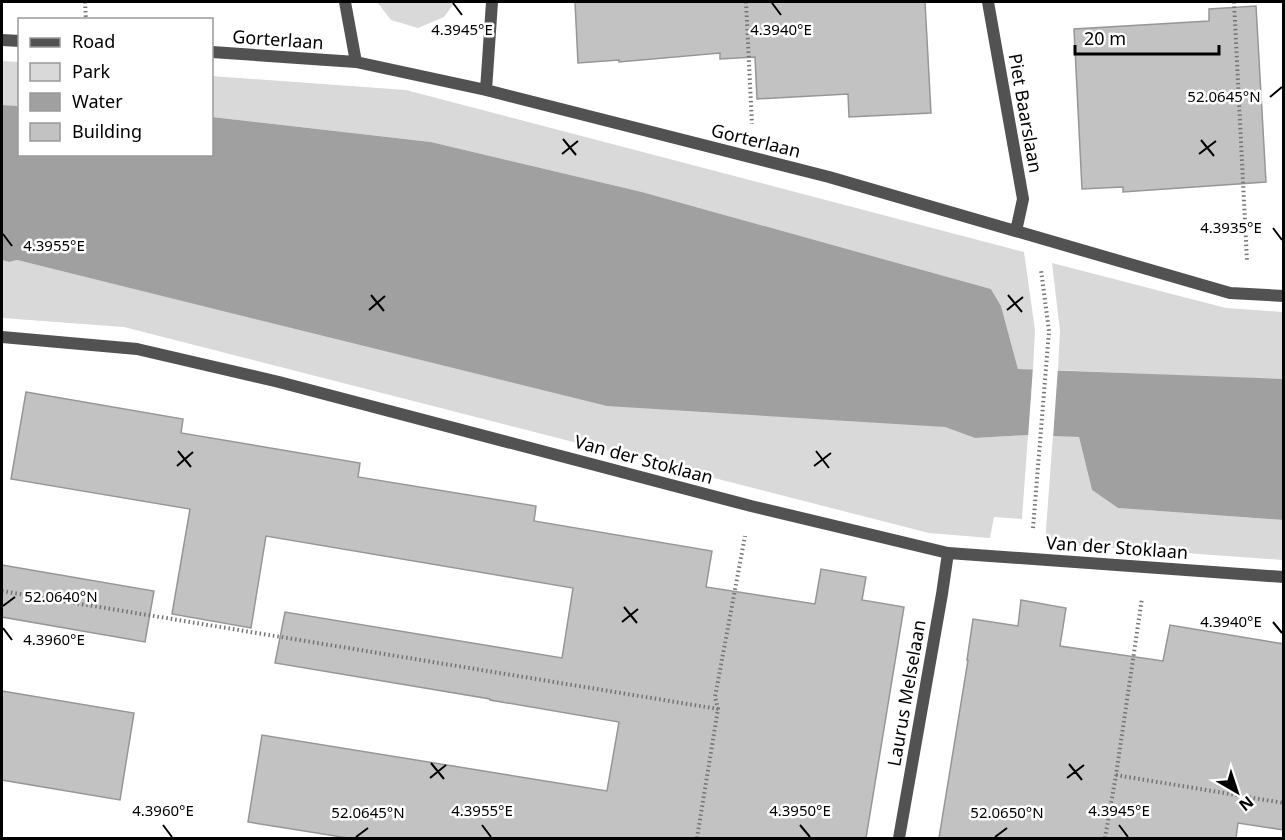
<svg xmlns="http://www.w3.org/2000/svg" width="1285" height="840" font-family="'Noto Sans',sans-serif">
  <rect width="100%" height="100%" fill="#fff"/>
  <path fill="#d9d9d9" d="M377,2H455L444,17L418,28L391,20Z
    M2,61L19,62V106L2,105Z
    M212,76L406,90L1024,252L1035,330L1033,370L1018,369L1001,306L991,289L642,192L431,142L212,117Z
    M2,260L9,262L17,260L295,328L946,427L975,438L1028,435L1022,519L994,517L990,538L929,533L124,327L2,318Z
    M1052,263L1226,308L1283,312V379L1232,378L1058,370L1060,331Z
    M1053,435L1079,437L1092,490L1118,508L1283,520V560L1045,543Z"/>
  <path fill="#a0a0a0" d="M2,105L19,106L20,154H212V117L431,142L642,192L991,289L1001,306L1018,369L1283,379V520L1118,508L1092,490L1079,437L1028,435L975,438L945,427L607,406L17,260L9,262L2,260Z"/>
  <path fill="#fff" d="M1033,367H1058L1053,438H1028Z"/>
  <path fill="#c2c2c2" stroke="#969696" stroke-width="1.5" d="M575,2H925L931,113L849,117L848,94L757,99L755,57L720,59V53L619,62V60L578,63Z
    M1256,6L1266,182L1123,192V187L1082,189L1074,29L1209,21V9Z
    M26,392L183,419L181,433L360,463L358,477L536,506L534,521L712,551L706,587L815,604L821,569L866,577L862,600L904,607L866,838H348L248,822L262,735L607,791L619,722L490,700V699L275,663L285,612L562,658L573,588L266,536L251,628L172,614L190,509L11,479Z
    M2,565L154,591L145,642L2,617Z
    M1021,600L1066,608L1060,646L1163,661L1170,625L1284,644V830L1238,823L1236,838H939L968,660H967L973,619L1018,626Z
    M2,691L134,713L120,800L2,780Z"/>
  <g fill="none" stroke-linecap="round" stroke-linejoin="round">
    <path stroke="#747474" stroke-width="4" stroke-dasharray="1.5 3" stroke-linecap="butt" d="M85,2L86,20
      M746,2L752,124
      M1234,2L1247,261
      M1033,528L1049,331L1041,270
      M2,591L718,709
      M1116,775L1284,803
      M697,838L718,709L715,697L745,536
      M1105,838L1116,775L1142,598"/>
    <path stroke="#525252" stroke-width="12" d="M899,838L942,594L948,553"/>
    <path stroke="#525252" stroke-width="12" d="M345,2L356,62
      M988,2L1023,199L1016,231
      M2,40L20,41
      M212,52L356,62L486,90L829,177L1230,293L1284,296
      M486,90L492,2
      M2,337L137,349L279,382L751,506L948,553L1284,577"/>
  </g>
  <path fill="none" stroke="#000" stroke-width="2" d="M453,3L462,15M772,3L781,15M1270,97L1282,87M563,139L576,155M1201,140L1214,156M562,154L578,141M1199,154L1216,141M1273,228L1282,240M3,234L12,246M371,295L384,311M1008,295L1022,312M369,310L385,296M1007,310L1023,297M178,451L191,467M816,451L829,468M177,466L193,452M814,466L831,453M3,606L15,597M624,607L637,623M622,622L638,609M1273,622L1282,633M3,628L12,640M431,763L444,779M1069,764L1082,780M430,778L446,765M1067,778L1084,765M163,825L172,837M482,825L491,837M800,825L810,837M1119,825L1128,837M356,837L368,828M995,837L1007,828"/>
  <g text-anchor="middle" dominant-baseline="central" stroke-width="5" stroke-linejoin="round" paint-order="stroke">
    <g font-size="18" fill="#000" stroke="#fff">
      <text transform="translate(278 39) rotate(4)">Gorterlaan</text>
      <text transform="translate(1026 113) rotate(80)">Piet Baarslaan</text>
      <text transform="translate(756 140) rotate(14)">Gorterlaan</text>
      <text transform="translate(644 459) rotate(15)">Van der Stoklaan</text>
      <text transform="translate(1117 547) rotate(4)">Van der Stoklaan</text>
      <text transform="translate(906 693) rotate(-80)">Laurus Melselaan</text>
    </g>
  </g>
  <g font-size="15" text-anchor="middle" fill="#000" stroke="#fff" stroke-width="5" stroke-linejoin="round" paint-order="stroke">
    <text x="781" y="35">4.3940°E</text>
    <text x="462" y="35">4.3945°E</text>
    <text x="1224" y="102">52.0645°N</text>
    <text x="1231" y="233">4.3935°E</text>
    <text x="54" y="251">4.3955°E</text>
    <text x="61" y="602">52.0640°N</text>
    <text x="1231" y="627">4.3940°E</text>
    <text x="54" y="645">4.3960°E</text>
    <text x="163" y="816">4.3960°E</text>
    <text x="482" y="816">4.3955°E</text>
    <text x="800" y="816">4.3950°E</text>
    <text x="1119" y="816">4.3945°E</text>
    <text x="368" y="818">52.0645°N</text>
    <text x="1007" y="818">52.0650°N</text>
  </g>
  <rect width="1285" height="840" fill="none" stroke="#000000" stroke-width="6"/>
  <rect x="18" y="18" width="195" height="138" fill="#ffffff" stroke="#999999" stroke-width="1.5"/>
  <rect x="30" y="38" width="30" height="9" fill="#525252" stroke="#999999" stroke-width="1.5"/>
  <text x="72" y="48" font-size="18" fill="#000000">Road</text>
  <rect x="30" y="63" width="30" height="18" fill="#d9d9d9" stroke="#999999" stroke-width="1.5"/>
  <text x="72" y="78" font-size="18" fill="#000000">Park</text>
  <rect x="30" y="93" width="30" height="18" fill="#a0a0a0" stroke="#999999" stroke-width="1.5"/>
  <text x="72" y="108" font-size="18" fill="#000000">Water</text>
  <rect x="30" y="123" width="30" height="18" fill="#c2c2c2" stroke="#999999" stroke-width="1.5"/>
  <text x="72" y="138" font-size="18" fill="#000000">Building</text>
  <g transform="translate(1237 792) rotate(141)" stroke="#ffffff" stroke-width="4.5" paint-order="stroke">
  <path d="M0-4.5L10 22L0 15L-10 22Z" fill="#000000"/>
  <text y="-9" font-size="16" font-weight="bold" text-anchor="middle" fill="#000000">N</text>
  </g>
  <path d="M1075 45v9h144v-9" fill="none" stroke="#000000" stroke-width="3"/>
  <text x="1084" y="45" font-size="18" fill="#000000" stroke="#ffffff" stroke-width="4.5" paint-order="stroke">20 m</text>
</svg>
